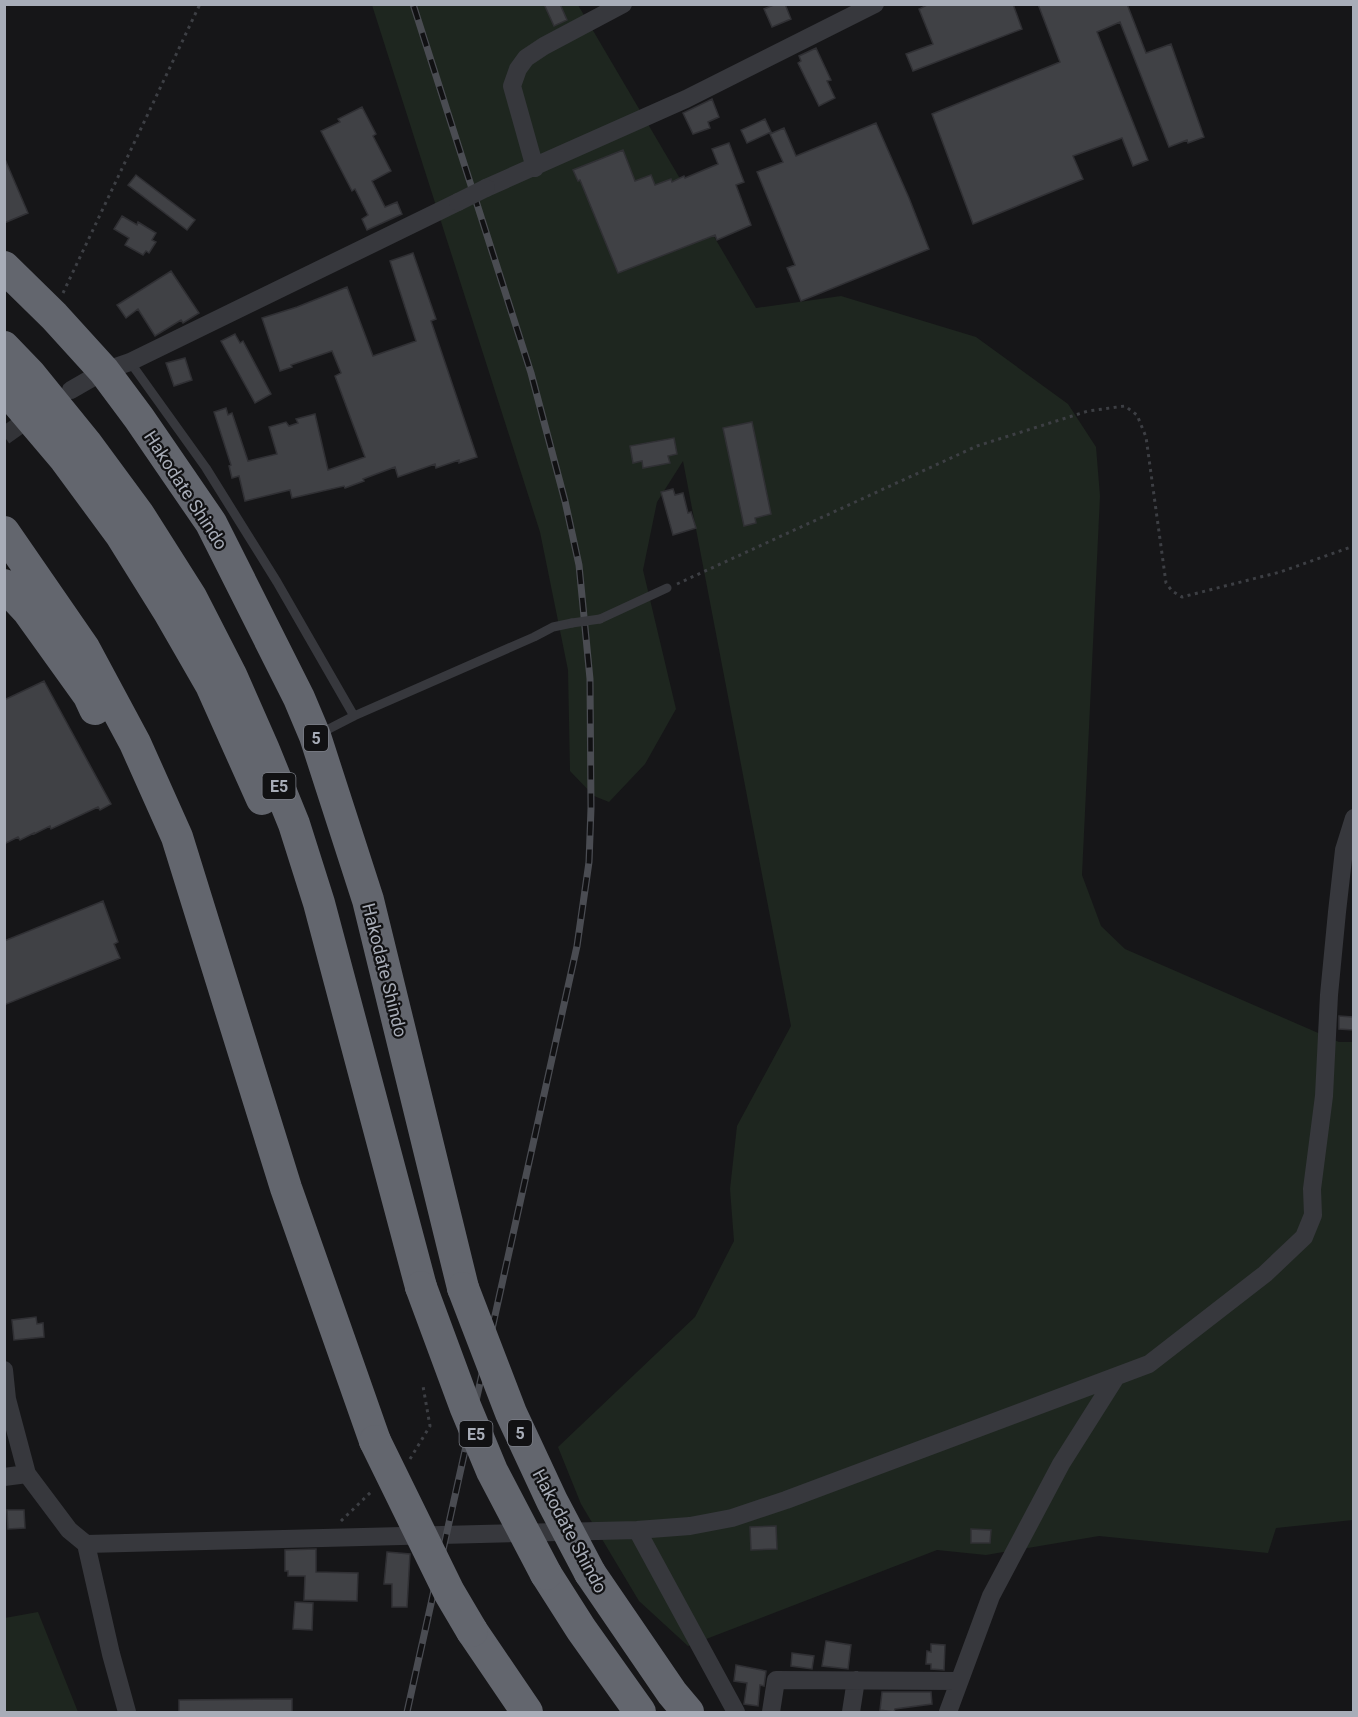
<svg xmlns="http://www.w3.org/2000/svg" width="1358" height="1717" font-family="Roboto,sans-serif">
  <rect width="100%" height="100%" fill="#161618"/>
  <path fill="#1e261f" d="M372,5H578L756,308L841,296L976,337L1068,404L1096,447L1100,496L1082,875L1101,926L1125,949L1339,1042H1353V1520L1276,1528L1268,1553L1099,1536L986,1555L937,1550L688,1646L639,1601L581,1504L558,1447L695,1317L734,1241L730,1189L737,1126L791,1026L683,461L657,502L643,570L676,709L645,764L609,802L594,796L570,771L568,670L540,532Z
    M38,1612L78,1712H5V1618Z"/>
  <path fill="#404145" stroke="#303034" stroke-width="1.5" d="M544,4H560L567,20L554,26Z
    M776,4H785L791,19L772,27L764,9Z
    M929,4H1013L1022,29L913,71L906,54L933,44L919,9Z
    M1038,4H1127L1146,53L1171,44L1204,137L1188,143L1187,140L1169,147L1120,22L1097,32L1148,160L1133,166L1122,138L1073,156L1083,179L973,224L932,114L1060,62Z
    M816,48L831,80L827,81L835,98L819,106L798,63L801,61L799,56Z
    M712,99L719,117L708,122L710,128L693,134L683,113Z
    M362,107L376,134L373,136L391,171L372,181L385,207L397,202L402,214L367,230L362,219L368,215L355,189L352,191L321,131L340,122L338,119Z
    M765,119L771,132L747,143L741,130Z
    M876,123L909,198L929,249L801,301L787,268L795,265L757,172L783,162L770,134L784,128L796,156Z
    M729,143L744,182L736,185L751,225L717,240L715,235L618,273L580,180L578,181L573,170L623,150L635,181L651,175L655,185L671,179L672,182L684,176L685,178L718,164L712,149Z
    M4,157L28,213L4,223Z
    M136,175L195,220L187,230L128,185Z
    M122,216L137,225L138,222L156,233L152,240L156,242L149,253L146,251L143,255L125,245L129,238L114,229Z
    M413,253L436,319L431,321L477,457L459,463V460L436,468L435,464L398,477L395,467L363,479L364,481L345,488L344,486L292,498L290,490L245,501L239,476L232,478L229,466L231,465L214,412L226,408L228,415L232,413L248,461L277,454L269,427L286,422L289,426L298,423L296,419L315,414L328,470L365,457L335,376L341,373L332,351L291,365L292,367L280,371L262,318L297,307L347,287L373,356L416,341L390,261Z
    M171,271L199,313L183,323L181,320L155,336L138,309L126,318L117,305Z
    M235,334L240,343L243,341L271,394L255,403L221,341Z
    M185,358L192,380L174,386L166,363Z
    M752,422L771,514L755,518L756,523L744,526L723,428Z
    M674,438L677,454L668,456L670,463L643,468L642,461L633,463L630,446Z
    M673,489L675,495L683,493L688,513L691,512L696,528L673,535L661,492Z
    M44,681L111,804L100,810L98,807L51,829L50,826L34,834V833L20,840L18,837L4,844V700Z
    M103,901L118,942L114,944L120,958L4,1005V941Z
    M1339,1016L1353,1017V1030L1339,1029Z
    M36,1317L37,1324L43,1323L44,1337L14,1340L12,1320Z
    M7,1510H24L25,1528L8,1529Z
    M776,1526L777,1549L751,1550L750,1527Z
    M971,1529L991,1530L990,1543H971Z
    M316,1549V1572L358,1573L357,1601L304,1600L305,1576H288V1571H285V1550Z
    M387,1552L410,1554L407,1607H392V1584H384Z
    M295,1602L313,1603L312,1630L293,1629Z
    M826,1641L851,1645L848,1669L822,1666Z
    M931,1644L945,1645L944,1670L931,1669V1664H926L927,1651L931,1652Z
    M792,1653L814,1656L812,1669L791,1666Z
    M736,1665L766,1671L764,1686L760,1685L758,1706L744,1704L747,1683L734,1681Z
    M882,1692H931L932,1704L895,1709L894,1712L880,1710Z
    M292,1699V1713H179V1700Z"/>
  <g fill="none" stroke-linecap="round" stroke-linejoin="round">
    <path stroke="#333438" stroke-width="18" stroke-dasharray="18 9" stroke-linecap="butt" d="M4,436L37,413"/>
    <path stroke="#3d3f44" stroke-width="3" stroke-dasharray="3 4.5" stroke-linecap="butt" d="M63,293L200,4
      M677,584L977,446L1088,411L1125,406L1137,415L1146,437L1166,583L1172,591L1182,597L1280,572L1354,546
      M410,1459L430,1426L423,1386
      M341,1521L373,1490"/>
    <path stroke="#37383d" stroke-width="9" d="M130,362L206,468L277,582L354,716
      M600,619L667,588
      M319,734L354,716L534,637L553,627L572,623"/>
    <path stroke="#37383d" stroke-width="18" d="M535,168L512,86L518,69L526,58L544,46L623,4
      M486,188L686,99L875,4
      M71,390L104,371L130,362L458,202
      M4,1370L7,1399L27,1474L69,1530L86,1544L111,1654L127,1712
      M4,1477L27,1474
      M637,1530L736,1712
      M86,1544L637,1530L690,1526L732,1518L786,1500L1149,1364L1265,1274L1304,1237L1313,1215L1312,1189L1324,1096L1329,995L1337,912L1344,850L1354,818
      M771,1712L776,1680L958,1681
      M851,1712L856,1680
      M948,1712L991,1596L1061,1464L1116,1377"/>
    <path stroke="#63666e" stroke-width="32" d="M4,267L54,316L104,371L139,418L211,523L299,698L315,736L368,900L463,1288
      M4,347L30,374L86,443L139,515L191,597L231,675L264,750L294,824L319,903L421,1287
      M4,387L65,459L121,535L169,612L211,685L262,799
      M4,532L84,648L135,743L177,837L286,1188L375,1441
      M4,585L28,611L89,696L95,709
      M590,1573L672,1693L688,1712
      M546,1574L581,1629L640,1712
      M472,1631L527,1712"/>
    <defs>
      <path id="rail" d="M407,1712L577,946L589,862L591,808L590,679L579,565L565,501L531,373L413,4"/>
    </defs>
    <use href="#rail" stroke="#4a4c52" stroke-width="7"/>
    <use href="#rail" stroke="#111113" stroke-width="4.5" stroke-dasharray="14" stroke-linecap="butt"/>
    <path stroke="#37383d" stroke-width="9" d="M572,623L600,619"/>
    <path stroke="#37383d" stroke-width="18" d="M458,202L486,188"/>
    <path stroke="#63666e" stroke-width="32" d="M421,1287L465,1406L492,1471L546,1574
      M463,1288L511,1413L552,1501L590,1573
      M375,1441L449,1592L472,1631"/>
  </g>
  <g text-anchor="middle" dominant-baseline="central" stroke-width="4.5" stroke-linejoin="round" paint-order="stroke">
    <g fill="#111113" stroke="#7b7e86" stroke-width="1.5">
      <rect x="304" y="725" width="24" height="26" rx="4.5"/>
      <rect x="262.5" y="773" width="33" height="26" rx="4.5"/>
      <rect x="508" y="1420" width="24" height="26" rx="4.5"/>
      <rect x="459.5" y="1421" width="33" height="26" rx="4.5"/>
    </g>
    <g font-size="16" font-weight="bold" fill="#a8adb8">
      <text x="316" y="738">5</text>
      <text x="279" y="786">E5</text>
      <text x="520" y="1433">5</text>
      <text x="476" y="1434">E5</text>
    </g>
    <g font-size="18" fill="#a8adb8" stroke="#111113">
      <text transform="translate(186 490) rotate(57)">Hakodate Shindo</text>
      <text transform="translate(385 970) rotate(76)">Hakodate Shindo</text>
      <text transform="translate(570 1531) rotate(62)">Hakodate Shindo</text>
    </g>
  </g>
  <rect width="1358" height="1717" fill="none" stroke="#a8adb8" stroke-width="12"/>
</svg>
